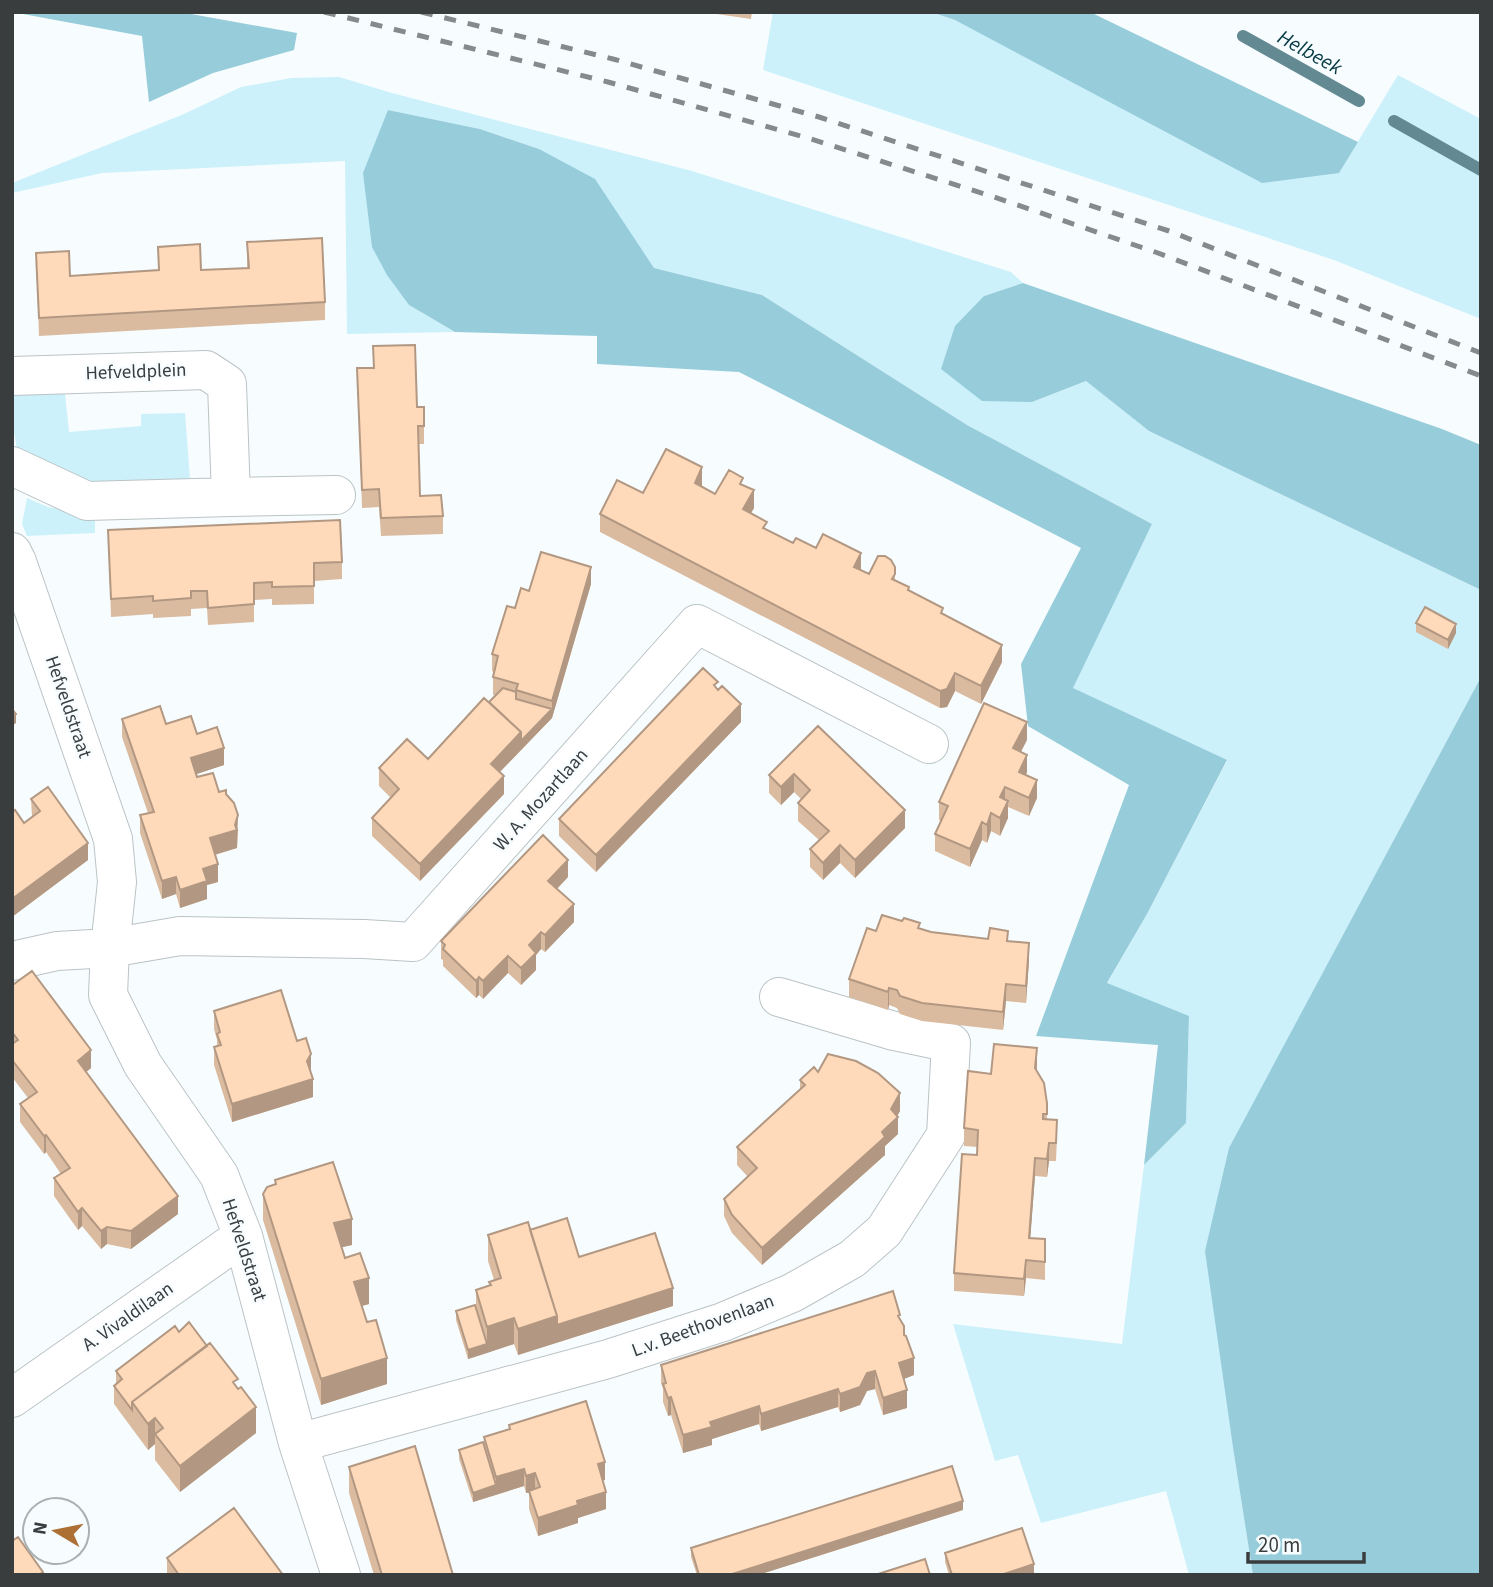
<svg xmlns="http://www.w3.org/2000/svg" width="1493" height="1587" font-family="'Source Sans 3',sans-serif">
  <rect width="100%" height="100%" fill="#f7fdff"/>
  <path fill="#ccf1fb" d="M773,12H931L955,20L1339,173L1398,75L1481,119V319L1334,260L763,70Z
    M339,77L392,93L692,171L1011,272L1023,283L984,296L1032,402L1086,381L1149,431L1481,590V677L1310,997L1234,1454L1253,1575H1189L1166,1491L1041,1523L1018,1455L995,1461L953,1324L1122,1344L1144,1165L1186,1123L1189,1017L1107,984L1147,914L1227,761L1072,688L1152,524L967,425L762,295L654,268L629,232L539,149L480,129L388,110L409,305L455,332L347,334L345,161L102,173L12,193V183L184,114L241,87L291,78Z
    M64,384L69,432L141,426V414L185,413L190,479L112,483L85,482L18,455L12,421V388Z
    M27,498L48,507L95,516V533L27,536L22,524Z"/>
  <path fill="#97ccda" d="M12,12H180L297,33L294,50L213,73L149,102L142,36Z
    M931,12H1090L1358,142L1339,173L1262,183L955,20Z
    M388,110L480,129L539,149L595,179L654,268L762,295L967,425L1152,524L1073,688L1227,760L1147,914L1107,983L1189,1016L1186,1123L1144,1165L1158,1045L1036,1036L1129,785L1028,726L1021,664L1081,548L739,372L597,364V336L455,332L409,305L387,275L372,247L363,173Z
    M1023,283L1442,429L1481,445V590L1149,431L1086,381L1032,402L982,401L941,369L955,326L984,296Z
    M1481,677V1575H1253L1234,1454L1205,1251L1229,1148Z"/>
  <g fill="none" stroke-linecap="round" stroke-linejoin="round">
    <path stroke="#638993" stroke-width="12" d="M1243,36L1359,101
      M1394,121L1481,170"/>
    <defs>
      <path id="minor" d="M12,376L206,370L227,384L231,497L87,501L12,466
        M231,497L336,495
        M12,552L17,562L113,839L117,882L110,948L108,995L143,1065L219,1175L243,1236L298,1443L341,1575
        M12,961L57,951L110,948L180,936L364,939L413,942L697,624L929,744
        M12,1398L243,1236
        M298,1443L608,1359L723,1322L792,1293L852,1259L884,1231L946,1135L951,1043L894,1031L779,997"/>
    </defs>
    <use href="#minor" stroke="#bbc3c5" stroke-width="40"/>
    <use href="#minor" stroke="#fff" stroke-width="38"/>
    <path stroke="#868a8b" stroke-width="5" stroke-dasharray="12 12" stroke-linecap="butt" d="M324,12L608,82L808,138L994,197L1158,253L1481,376
      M421,12L613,59L819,117L1169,231L1481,353"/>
  </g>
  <path fill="#dabba0" d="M703,12H752L751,19Z
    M247,242L325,302V320L39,336L36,253L70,276L158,271V247L201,270L247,268Z
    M373,346L417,407H424V444H419L420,496L443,516V534L381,536L379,507L362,508L357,368H373Z
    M702,485V487L715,494L743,485L754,508L751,513L767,530L793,543L869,574L895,567V581L943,614L1002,662L981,704L955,691L947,707L940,708L600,532V514L643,493Z
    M108,530L342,562V579L314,581V604L272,605V599L254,600V622L208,625L207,608L191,609V616L153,618V614L111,617Z
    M591,584L552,718L500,772L504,794L420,881L372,836V818L391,798L379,786V768L428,759L496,695H493V677L494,672L492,671V654L515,608L529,591Z
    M1416,623L1456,633L1448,649L1416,632Z
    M718,689L741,722L596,872L559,836V819Z
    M122,719L166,724L197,734L224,765L196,774L197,777L219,792L226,794L238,832L237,848L215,855L218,882L207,885V899L180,908L176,894L162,899L140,833V815L148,813L122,737Z
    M818,726L905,828L855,878L840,863L823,880L810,867V849L819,840L798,821V803L801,799L794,792L781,805L769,793V775Z
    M1027,740L1021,752L1027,772L1026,775L1037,798L1029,816L1008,807V818L1000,836L991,831L987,843L982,840L970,867L935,851V834L941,821L939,820V802Z
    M31,799L88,860L12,917V812L24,823L32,817Z
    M568,877L557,889L574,922L545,952L541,949L536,955V970L521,985L508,973L483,999L479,995L476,998L443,966V960L441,959V941Z
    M920,929L931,932L1008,941L1029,960L1026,1003L1006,1001L1003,1030L922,1021L900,1014L897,1008L889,1005L888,1010L849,997V979L876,931Z
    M12,982L91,1068L86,1072L178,1214L131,1249L107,1244L101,1249L82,1226L78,1230L54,1196V1178L61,1174L46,1152L44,1154L20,1122V1104L28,1098L12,1077Z
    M214,1011L297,1041L311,1071L313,1097L232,1122L214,1065V1047L217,1046V1040L214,1029Z
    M1037,1065V1071L1047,1103V1119L1057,1138L1056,1161H1049L1047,1177L1035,1176L1030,1238L1045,1239V1280L1026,1278L1024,1296L954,1291V1273L977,1155V1147L964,1146V1128Z
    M818,1072L900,1111L897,1116L898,1134L885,1146V1155L762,1265L732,1233L724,1216V1199L748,1177L737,1165V1147L800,1090V1080Z
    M275,1180L352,1245L342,1247L345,1258L369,1304L362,1306L387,1384L321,1405L263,1220V1194L275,1184Z
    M530,1230L579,1257L673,1306L518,1355L514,1344L468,1359L456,1320V1311L476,1308V1290L489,1285V1282L494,1280L488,1261V1235Z
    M900,1319L914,1375L903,1379L907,1408L883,1415L875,1389L867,1391L860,1405L840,1412L838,1407L761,1431L759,1424L712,1439V1445L683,1453L671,1415L668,1416L663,1402V1389L661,1383V1365Z
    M116,1371L238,1388L256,1433L180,1492L155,1460V1444L148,1450L114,1404V1386L116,1384Z
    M509,1425L605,1480H603L606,1509L578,1518V1523L538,1536L529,1509V1493H526L524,1486L473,1502L459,1459V1450L484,1444V1437L509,1429Z
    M349,1467L453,1575H374L349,1493Z
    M963,1510L758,1575H697L691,1557V1548Z
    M945,1553L1034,1573L1029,1575H949L945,1562Z
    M167,1558L283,1575H167Z"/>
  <path fill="#b29882" d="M702,467V485L695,501V483Z
    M754,490V508L743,527V509Z
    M861,553V571L854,567Z
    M591,567V584L552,718L491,781V764L521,732L552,709V701Z
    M1456,624V633L1448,649V640Z
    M1002,645V662L981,704V686Z
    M955,673V691L947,707L940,708V691Z
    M741,704V722L596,872V855Z
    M16,714V723L12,726V717Z
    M1027,722V740L1013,766V748Z
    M224,748V765L191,776V758Z
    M1027,755V772L1019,790V772Z
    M794,774V792L781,805V787Z
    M504,776V794L420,881V864Z
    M1037,780V798L1029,816V798Z
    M1005,787V805L1000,797Z
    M1008,801V818L1000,836V818Z
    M905,810V828L855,878V860Z
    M991,813V831L987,843V825Z
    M238,815L237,848L210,856V838L235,825Z
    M982,822V840L970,867V849Z
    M88,843V860L12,917V899Z
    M840,845V863L823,880V863Z
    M568,860V877L548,898V881Z
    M218,864V882L207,885V899L180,908V890L203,869Z
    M176,877V894L162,899V881Z
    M574,904V922L545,952V935Z
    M541,932V949L536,955V970L521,985V968L529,945Z
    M1029,943V960L1026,1003V986Z
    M508,956V973L483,999V981Z
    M479,977V995L476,998V981Z
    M1006,984V1001L1003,1030V1012Z
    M889,988V1005L888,1010V992Z
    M1037,1048V1065L1035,1086V1068Z
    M91,1050V1068L78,1079V1061Z
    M311,1054V1072L307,1061Z
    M313,1079V1097L232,1122V1104Z
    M900,1093V1111L895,1120L898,1117V1134L885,1146V1155L762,1265V1248L882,1132L891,1109Z
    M46,1135V1152L44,1154V1136Z
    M1049,1143V1161L1047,1177V1159Z
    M1035,1158V1176L1029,1256V1238Z
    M178,1196V1214L131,1249V1231Z
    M82,1208V1226L78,1230V1212Z
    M352,1219V1245L334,1249V1223Z
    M107,1227V1244L101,1249V1231Z
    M1026,1260V1278L1024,1296V1279Z
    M369,1278V1304L354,1308V1282Z
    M673,1288V1306L518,1355V1329L557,1316Z
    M514,1318V1344L487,1353V1327Z
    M487,1344V1353L468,1359V1350Z
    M387,1358V1384L321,1405V1379Z
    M914,1358V1375L899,1381V1363Z
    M875,1371V1389L867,1391L860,1405L840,1412V1394L867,1373Z
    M838,1389V1407L761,1431V1414Z
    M907,1390V1408L883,1415V1398Z
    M671,1397V1415L668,1416V1398Z
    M759,1406V1424L712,1439V1445L683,1453V1435L710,1422Z
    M256,1407V1433L180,1492V1466Z
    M155,1418V1444L148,1450V1424Z
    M605,1462V1480L598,1482V1464Z
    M524,1469V1486L473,1502V1493L496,1485V1477Z
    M535,1473V1491L526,1493V1476Z
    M606,1492V1509L578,1518V1523L538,1536V1518L577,1501Z
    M963,1501V1510L758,1575H729Z
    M1034,1564V1573L1029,1575H1001Z"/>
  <path fill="#fed9ba" stroke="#b29882" stroke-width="2" d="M322,238L325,302L39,318L36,253L69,251L70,276L159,270L158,247L200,244L201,270L249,268L247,242Z
    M415,345L417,407H424V426H418L420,496L441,495L443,516L381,518L379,489L362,490L357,368H374L373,346Z
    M666,449L702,467L695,483L715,494L729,470L743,478L740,484L754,490L743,509L767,522L763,528L793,543L796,538L816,548L823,534L861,553L854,567L869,574L878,556H885L891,560L895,567V574L892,579L909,587L908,590L943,608L941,613L1002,645L981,686L955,673L947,689L940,691L600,514L617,480L643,493Z
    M340,520L342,562L314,563V586L272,587V582L254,583V604L208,608L207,591H191V598L153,601V596L111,599L108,530Z
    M541,552L591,567L552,701L516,690L518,684L493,677L498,656L492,654L507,606L515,608L521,588L529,591Z
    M1425,607L1456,624L1448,640L1416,623Z
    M703,668L718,682L714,685L718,690L722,686L741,704L596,855L559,819Z
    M503,688L516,692V699L552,709L521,741V732L489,702Z
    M484,698L521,732L491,764L504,776L420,864L372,818L399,789L379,768L407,739L428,759Z
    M984,703L1027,722L1013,748L1027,755L1019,772L1037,780L1029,798L1005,787L1000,797L1008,801L1000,818L991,813L987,825L982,822L970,849L935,834L948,806L939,802Z
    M160,706L166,724L191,716L197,734L217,727L224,748L191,758L197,777L213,773L219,792L226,790V794L234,803L238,815L235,825L237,830L210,838L218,864L203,869L207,881L180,890L176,877L162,881L140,815L154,812L122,719Z
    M12,709L16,714L12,717Z
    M818,726L905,810L855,860L840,845L823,863L810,849L829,831L798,803L810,790L794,774L781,787L769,775Z
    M48,787L88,843L12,899V812L15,810L24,823L40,811L31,799Z
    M543,835L568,860L548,881L574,904L545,935L541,932L529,945L536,953L521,968L508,956L483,981L479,977L476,981L443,949L445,945L441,941Z
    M882,915L902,921L904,918L920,923L918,928L931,932L988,939L990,928L1008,931L1007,941L1029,943L1026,986L1006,984L1003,1012L922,1003L900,996L897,990L889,988L888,992L849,979L867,928L876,931Z
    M32,971L91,1050L78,1061L178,1196L131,1231L107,1227L101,1231L82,1208L78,1212L54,1178L70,1168L46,1135L44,1136L20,1104L37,1092L12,1060V1044L18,1040L12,1032V982L14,984Z
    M281,990L297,1041L306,1038L311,1054L307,1061L313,1079L232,1104L214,1047L221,1045L217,1034L220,1032L214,1011Z
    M994,1044L1037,1048L1035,1068L1044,1083L1047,1103V1114H1043V1119L1057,1120L1056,1143H1049L1047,1159L1035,1158L1029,1238L1045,1239V1262L1026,1260L1024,1279L954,1273L962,1154L977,1155L978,1130L964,1128L968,1071L991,1074Z
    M828,1054L856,1061L878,1073L900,1093L891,1109L898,1117L882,1132L885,1137L762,1248L732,1215L724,1199L757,1168L737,1147L805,1085L800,1080L814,1067L818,1072Z
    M333,1162L352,1219L334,1223L345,1258L360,1253L369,1278L354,1282L367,1322L376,1320L387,1358L321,1379L263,1194L267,1187L276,1184L275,1180Z
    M567,1218L579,1257L655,1233L673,1288L557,1325V1316L530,1230Z
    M528,1222L557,1316L518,1329L514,1318L487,1327L476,1290L491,1285L489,1282L501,1278L488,1235Z
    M893,1291L900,1315L898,1316L904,1326V1335L906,1336L914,1358L899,1363L907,1390L883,1398L875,1371L867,1373L860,1387L840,1394L838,1389L761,1414L759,1406L710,1422L712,1427L683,1435L671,1397L668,1398L663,1384L666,1383L661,1365Z
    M475,1305L487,1344L468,1350L456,1311Z
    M189,1322L207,1346L132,1402V1410L114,1386L122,1379L116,1371L175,1326L179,1332Z
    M210,1343L238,1379L233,1382L238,1389L241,1387L256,1407L180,1466L155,1434L163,1428L155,1418L148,1424L132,1402Z
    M586,1401L605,1462L598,1464L606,1492L577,1501L578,1505L538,1518L529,1491L540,1487L535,1473L526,1476L524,1469L496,1477L484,1437L510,1429L509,1425Z
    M483,1442L496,1485L473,1493L459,1450Z
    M415,1446L453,1575H382L349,1467Z
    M952,1466L963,1501L729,1575H699L691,1548Z
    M234,1508L283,1575H179L167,1558Z
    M1022,1528L1034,1564L1001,1575H952L945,1553Z
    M18,1537L43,1572L39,1575H12V1541Z
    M925,1559L930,1575H875Z"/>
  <g text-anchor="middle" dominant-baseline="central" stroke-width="5" stroke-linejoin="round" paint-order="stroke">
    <g font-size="19" fill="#3a3d3e" stroke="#f7fdff">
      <text transform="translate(136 372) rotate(-2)">Hefveldplein</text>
      <text transform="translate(68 707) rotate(71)">Hefveldstraat</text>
      <text transform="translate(541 800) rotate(-48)">W. A. Mozartlaan</text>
      <text transform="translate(244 1250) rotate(72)">Hefveldstraat</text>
      <text transform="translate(128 1317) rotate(-35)">A. Vivaldilaan</text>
      <text transform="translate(703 1326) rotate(-20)">L.v. Beethovenlaan</text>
    </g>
    <g font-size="21" font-style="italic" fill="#073a44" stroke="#f7fdff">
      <text transform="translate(1310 52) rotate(29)">Helbeek</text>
    </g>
  </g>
  <rect width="1493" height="1587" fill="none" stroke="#3a3d3e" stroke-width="28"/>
  <g transform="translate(56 1531) rotate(280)"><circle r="33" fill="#f7fdff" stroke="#abb0b2" stroke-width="2"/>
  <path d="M0-5L12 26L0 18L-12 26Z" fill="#ad7034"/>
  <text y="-10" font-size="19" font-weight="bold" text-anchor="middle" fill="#3a3d3e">N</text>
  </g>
  <path d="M1248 1552v10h116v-10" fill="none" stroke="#3a3d3e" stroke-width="3.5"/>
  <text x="1258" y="1552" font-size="21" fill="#3a3d3e" stroke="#f7fdff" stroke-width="5" paint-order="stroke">20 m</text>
</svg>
